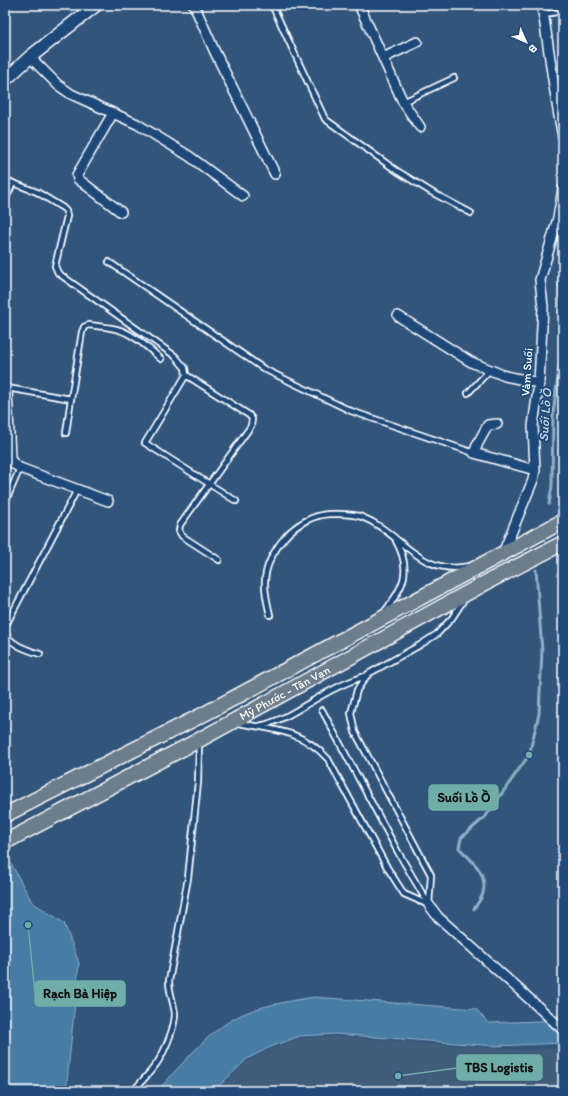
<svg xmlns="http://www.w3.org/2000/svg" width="568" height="1096" font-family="Itim,sans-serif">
  <rect width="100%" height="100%" fill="#32557b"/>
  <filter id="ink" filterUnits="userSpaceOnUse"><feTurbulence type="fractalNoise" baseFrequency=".025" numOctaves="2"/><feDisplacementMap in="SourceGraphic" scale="8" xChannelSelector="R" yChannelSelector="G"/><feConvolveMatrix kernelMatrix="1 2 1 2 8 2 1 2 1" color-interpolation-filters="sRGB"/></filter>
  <g filter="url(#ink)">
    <path fill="#3f5d7c" d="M334,1036L494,1048L529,1050L563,1048V1091H217L247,1061L268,1050L300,1038Z"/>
    <path fill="#467ba4" stroke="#90b0c8" d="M7,856L32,902L64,923L79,963L66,1091H5V857Z
      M314,997L476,1009L488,1023L563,1020V1043L495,1046L335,1034L300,1036L268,1048L247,1059L214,1091H157C184,1063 211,1026 248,1012C269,1004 291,1001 314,997Z"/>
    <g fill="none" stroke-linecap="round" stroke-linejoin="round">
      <path stroke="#90b0c8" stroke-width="3" d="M549,504L552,486L553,415L563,335L559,279L563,232
        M474,909C477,904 482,898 483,893C488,873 472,861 459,848L461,838L486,816L529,755L539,714L542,651L536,570"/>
      <defs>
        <path id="lane" d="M272,5L325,119L397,171L433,193L471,213
          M544,14L563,11
          M403,102L454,78
          M5,180L37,192L63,208L66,211L67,216L55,266L58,273L175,356L185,368L186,375L145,443L236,501
          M5,201L13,183
          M109,262L264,369L351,411L474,453
          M186,375L249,415L252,419L251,426L180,525L179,531L182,536L219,560
          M7,388L71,399L82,332L84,327L88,325C97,326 107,327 116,329C133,333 148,348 161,359
          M468,393L490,370
          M66,433L71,399
          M5,465L10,459
          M5,503L20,468
          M385,611C404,587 412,570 396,541
          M270,615C268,606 265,595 265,585C264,567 275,549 286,536C297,524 313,515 329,514C340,514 351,513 362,517C401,532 419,577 469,566
          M5,631L6,625L77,490
          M5,633C11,645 28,650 40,654
          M322,710L398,852L429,905
          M238,723C275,730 302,730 328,759L388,869L404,894L429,905
          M259,726C286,721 309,701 334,689C345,683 356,679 368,675
          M429,905L431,875L355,732L351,713L357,690L368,674L420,645L437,634L452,618L463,601
          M133,1091C141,1082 150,1073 157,1063C164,1053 175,1027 175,1014C174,1003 169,993 169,981L188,878L198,782L199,743"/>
        <path id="street" d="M194,5L214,50L275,174
          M359,5L403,102L420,127
          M542,5C549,49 554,94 563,137
          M30,57L58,85L71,94L137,124L189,156L243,196
          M383,58L417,42
          M113,113L77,175L78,179L121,212
          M398,316L471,362L505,376L539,383
          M5,387L7,388L10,459L14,464L20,468L108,501
          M497,424L488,425L478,443L474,453L535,470
          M503,553L533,480L535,470L533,426L539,383L543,307L540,280L558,218L563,189
          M429,905L438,917L535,1004L563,1030"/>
        <path id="secondary" d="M5,80L30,57L96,5"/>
        <g id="primary">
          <path d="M5,815L208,712L563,521"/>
          <path id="s1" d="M5,842L199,740L489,581L563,543"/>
        </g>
      </defs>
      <use href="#lane" stroke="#fff" stroke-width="8"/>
      <use href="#street" stroke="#fff" stroke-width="12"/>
      <use href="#secondary" stroke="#fff" stroke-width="15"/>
      <use href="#primary" stroke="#fff" stroke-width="17"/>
      <use href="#lane" stroke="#1f4a7a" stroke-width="4.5"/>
      <use href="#street" stroke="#1f4a7a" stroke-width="9"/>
      <use href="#secondary" stroke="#1f4a7a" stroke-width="12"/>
      <use href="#primary" stroke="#6c7d8b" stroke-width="14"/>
    </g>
  </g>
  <g text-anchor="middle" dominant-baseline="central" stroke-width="4" stroke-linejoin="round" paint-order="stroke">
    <g font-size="12" fill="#fff" stroke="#1f4a7a">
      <text transform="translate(527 372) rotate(-86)">Vàm Suối</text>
      <text stroke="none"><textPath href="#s1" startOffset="317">Mỹ Phước - Tân Vạn</textPath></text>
    </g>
    <g font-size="13" font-style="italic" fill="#d1dee8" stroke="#1f4a7a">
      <text transform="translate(545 415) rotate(-86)">Suối Lồ Ồ</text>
    </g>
  </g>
  <path fill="none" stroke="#6fada8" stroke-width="1.5" d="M529 755L498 797M28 925L35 993M398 1076L457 1068"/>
  <g fill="#6fada8" stroke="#1f4a7a" stroke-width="1.5">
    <circle cx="529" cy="755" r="4"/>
    <circle cx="28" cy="925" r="4"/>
    <circle cx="398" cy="1076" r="4"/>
  </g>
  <g fill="#6fada8" stroke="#6fada8" stroke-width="1.5">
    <rect x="429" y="785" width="69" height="25" rx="4"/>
    <rect x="35" y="981" width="90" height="25" rx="4"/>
    <rect x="457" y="1055" width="85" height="25" rx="4"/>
  </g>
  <g font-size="13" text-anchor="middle" font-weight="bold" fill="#111">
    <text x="464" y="802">Suối Lồ Ồ</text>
    <text x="80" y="998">Rạch Bà Hiệp</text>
    <text x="499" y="1072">TBS Logistis</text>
  </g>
  <rect width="568" height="1096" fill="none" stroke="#1f4a7a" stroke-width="20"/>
  <rect x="10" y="10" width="548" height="1076" fill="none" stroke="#fff" stroke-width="1.5" filter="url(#ink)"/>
  <g transform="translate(526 42) rotate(135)" stroke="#1f4a7a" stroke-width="3" paint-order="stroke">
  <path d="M0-3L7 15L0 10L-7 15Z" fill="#ffffff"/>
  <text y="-6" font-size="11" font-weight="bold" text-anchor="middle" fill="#ffffff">B</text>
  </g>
</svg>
